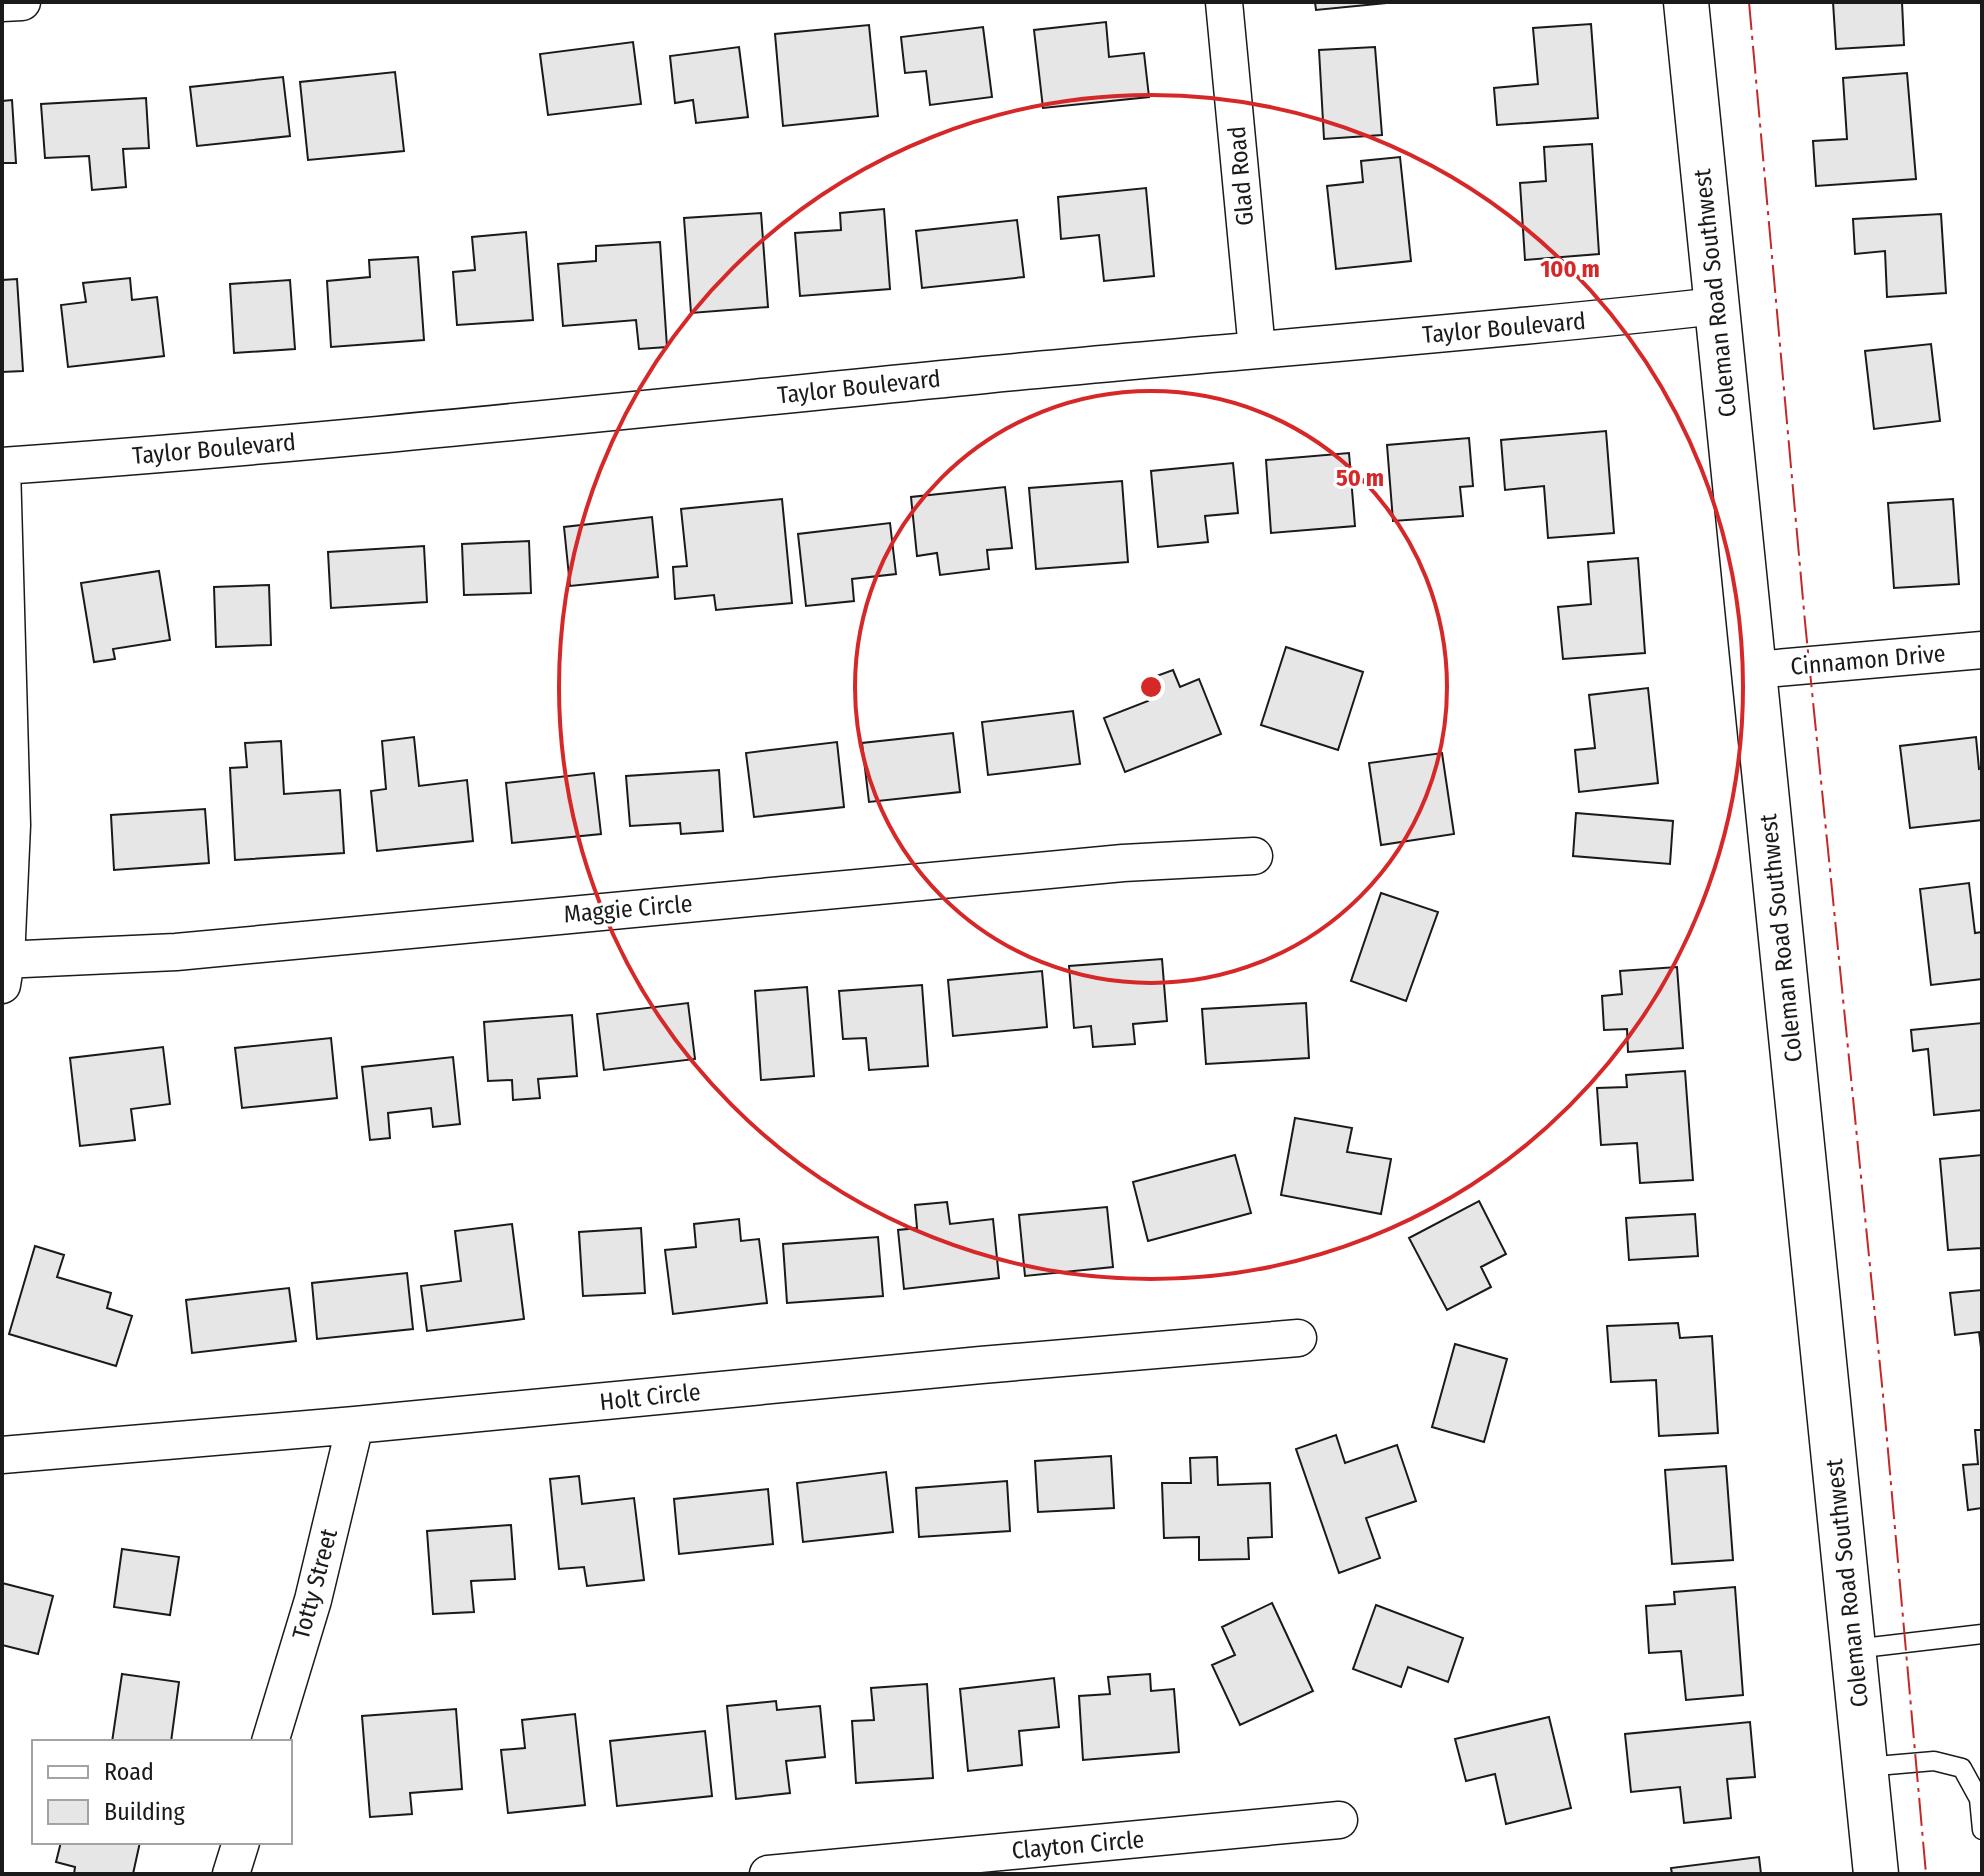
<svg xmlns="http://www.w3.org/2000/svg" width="1984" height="1876" font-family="'Fira Sans Condensed',sans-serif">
  <rect width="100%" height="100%" fill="#fff"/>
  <path fill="#e6e6e6" stroke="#1a1a1a" stroke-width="2" d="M1315,2H1397L1316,10Z
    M1833,2H1902L1904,45L1836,49Z
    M1106,22L1109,57L1144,53L1149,97L1043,108L1034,30Z
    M1591,24L1598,118L1497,125L1494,88L1538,84L1533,28Z
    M869,25L878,116L783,126L775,34Z
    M983,27L992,97L930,105L926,71L905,73L901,37Z
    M633,42L641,104L548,115L540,54Z
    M739,47L748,117L696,123L693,100L675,103L670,56Z
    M1375,47L1382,135L1324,139L1319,50Z
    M395,72L404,151L308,160L300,82Z
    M1907,73L1916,179L1816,186L1813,141L1847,139L1843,78Z
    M283,77L290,136L197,146L190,87Z
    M146,98L149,148L123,149L126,187L92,190L89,156L45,158L41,104Z
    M12,100L16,163H2V101Z
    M1592,144L1599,254L1525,260L1520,183L1546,181L1544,147Z
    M1400,157L1411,261L1336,269L1327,186L1363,182L1361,161Z
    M1146,188L1154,276L1104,281L1099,235L1061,239L1058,197Z
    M884,209L890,289L800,296L795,233L841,230L840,213Z
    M761,213L768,307L691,313L684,218Z
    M1941,214L1946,293L1887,297L1885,251L1855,254L1853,219Z
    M1017,220L1024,277L922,288L916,231Z
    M526,232L533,320L457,325L453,272L475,270L472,237Z
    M660,242L667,347L639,349L636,320L563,326L558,264L596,261V246Z
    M418,257L424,340L331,347L327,281L370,277L369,260Z
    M130,278L132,300L157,297L164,356L68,367L61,305L86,302L83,283Z
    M17,279L23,371L2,372V280Z
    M290,280L295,349L234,353L230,284Z
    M1931,344L1940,421L1874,429L1865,351Z
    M1606,431L1614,533L1548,538L1544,486L1505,490L1501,440Z
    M1469,438L1473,486L1460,487L1463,516L1393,521L1387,445Z
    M1349,453L1355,526L1271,533L1266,460Z
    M1233,463L1238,513L1205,516L1208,542L1158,547L1151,471Z
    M1122,481L1128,562L1036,569L1029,488Z
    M1005,487L1012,548L987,550L989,569L940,575L937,553L917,556L911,497Z
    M782,499L792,603L716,610L714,595L675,599L673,567L687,566L681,509Z
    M1953,499L1959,584L1894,588L1888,503Z
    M652,517L658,577L570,586L564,527Z
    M890,523L896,574L852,579L854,601L806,606L798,534Z
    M529,541L531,593L464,595L462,544Z
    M424,546L427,602L331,608L328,552Z
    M1638,558L1645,653L1563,659L1558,607L1591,604L1588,562Z
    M159,571L170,640L113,649L115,659L94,662L81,583Z
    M269,585L271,645L216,647L214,587Z
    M1286,647L1363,672L1338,750L1261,725Z
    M1173,670L1180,687L1199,679L1221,734L1125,772L1104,718L1148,701L1140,682Z
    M1648,688L1658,783L1579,792L1575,750L1595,748L1589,695Z
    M1073,711L1080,764L988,775L982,722Z
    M953,733L960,792L869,802L862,743Z
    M414,737L419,786L467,780L473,841L377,851L371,791L386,789L382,741Z
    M1976,737L1979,769L1982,768V820L1910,828L1900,746Z
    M281,741L284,794L340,790L344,853L235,860L230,768L247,767L245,743Z
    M837,742L844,807L754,817L746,753Z
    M1442,753L1454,834L1381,845L1369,763Z
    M719,770L723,831L681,834L680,823L630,826L626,776Z
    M594,773L601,834L512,843L506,783Z
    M205,809L209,863L114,870L111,815Z
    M1576,813L1673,821L1670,864L1573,856Z
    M1969,883L1975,933L1982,932V979L1931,985L1920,889Z
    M1381,893L1438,912L1406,1001L1351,981Z
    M1162,959L1167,1021L1133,1024L1135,1044L1093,1047L1091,1026L1074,1028L1069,966Z
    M1677,967L1683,1048L1628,1052L1627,1029L1604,1030L1602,996L1622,994L1620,971Z
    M1042,971L1047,1027L953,1036L948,980Z
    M922,985L928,1066L869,1070L866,1038L843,1039L839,991Z
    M807,987L814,1076L761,1080L755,991Z
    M688,1003L695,1059L604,1070L597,1014Z
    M1306,1003L1309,1058L1206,1064L1202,1009Z
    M572,1015L577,1076L538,1079L540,1098L513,1100L512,1080L488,1081L484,1022Z
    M1982,1023V1110L1934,1115L1928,1049L1913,1051L1911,1030Z
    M331,1038L337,1098L242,1108L235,1048Z
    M163,1047L170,1104L131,1109L135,1140L80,1146L70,1058Z
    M453,1057L460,1124L433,1127L431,1108L388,1113L390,1138L370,1140L362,1067Z
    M1685,1071L1693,1180L1640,1183L1637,1143L1601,1145L1597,1088L1627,1087L1626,1075Z
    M1295,1118L1352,1128L1347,1152L1391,1159L1381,1214L1281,1195Z
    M1235,1155L1251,1213L1148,1241L1133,1182Z
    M1982,1155V1248L1948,1250L1940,1159Z
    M1479,1201L1506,1254L1481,1267L1491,1287L1447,1310L1409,1238Z
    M947,1202L950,1224L993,1219L999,1278L904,1289L898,1230L917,1228L915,1205Z
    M1107,1207L1113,1267L1025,1276L1019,1215Z
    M1695,1214L1698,1256L1629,1260L1626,1218Z
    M739,1219L741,1241L759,1239L767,1303L673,1314L665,1250L696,1247L694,1224Z
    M512,1224L524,1319L427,1331L421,1286L461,1281L455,1231Z
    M641,1228L645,1293L583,1296L579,1232Z
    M878,1237L883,1296L787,1303L783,1244Z
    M35,1246L64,1255L57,1277L111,1293L107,1308L132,1316L116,1366L9,1334Z
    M407,1273L413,1329L317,1339L312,1283Z
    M289,1288L296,1341L192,1353L186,1300Z
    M1982,1290V1356L1979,1332L1955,1335L1950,1293Z
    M1678,1323L1680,1338L1712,1336L1718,1433L1659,1436L1656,1380L1611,1382L1607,1326Z
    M1455,1344L1507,1359L1484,1442L1432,1427Z
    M1975,1430H1982V1508L1968,1510L1963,1465L1978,1464Z
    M1336,1435L1345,1463L1397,1445L1416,1501L1366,1518L1380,1558L1339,1573L1296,1449Z
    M1111,1456L1114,1508L1038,1512L1035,1461Z
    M1217,1457L1218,1485L1270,1483L1272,1537L1248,1538L1249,1559L1199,1560V1537L1164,1538L1162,1483H1191L1190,1458Z
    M1726,1466L1733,1560L1672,1564L1665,1470Z
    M886,1472L893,1532L803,1542L797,1483Z
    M579,1476L582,1504L634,1498L644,1580L587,1586L584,1567L559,1569L550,1479Z
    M1007,1481L1010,1531L919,1537L916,1488Z
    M768,1489L773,1544L679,1554L674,1499Z
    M511,1525L515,1579L471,1581L474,1612L433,1614L427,1531Z
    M122,1549L179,1557L170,1615L114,1607Z
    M2,1583L53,1596L38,1654L2,1645Z
    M1735,1587L1743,1695L1686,1700L1681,1651L1649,1653L1646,1606L1675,1604L1674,1592Z
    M1272,1603L1313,1691L1240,1725L1212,1665L1235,1655L1222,1627Z
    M1376,1605L1463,1638L1448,1682L1408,1667L1401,1687L1353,1669Z
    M122,1674L179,1682L171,1742H112Z
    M1150,1674L1151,1691L1174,1689L1179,1752L1083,1760L1079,1696L1110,1694L1108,1677Z
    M1054,1678L1059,1727L1019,1731L1022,1765L968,1771L960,1689Z
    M927,1684L933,1778L856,1783L852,1721L874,1720L871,1688Z
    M776,1701L777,1710L820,1706L825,1757L786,1761L790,1793L736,1799L727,1706Z
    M456,1709L462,1789L410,1793L412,1814L370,1817L362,1716Z
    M575,1714L585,1805L508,1813L501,1750L525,1748L522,1720Z
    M1549,1717L1571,1808L1506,1824L1495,1774L1466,1781L1455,1739Z
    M1750,1722L1755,1777L1727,1779L1731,1818L1684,1823L1680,1787L1631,1792L1625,1734Z
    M705,1731L712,1796L617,1806L610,1741Z
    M61,1842H140L133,1874H74L75,1867L56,1862Z
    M1759,1857L1761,1874H1672L1671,1868Z"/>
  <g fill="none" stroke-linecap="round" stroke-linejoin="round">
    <defs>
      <path id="service" d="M1854,1649L1982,1634
        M1865,1767L1934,1761L1962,1768L1979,1799L1982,1830"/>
      <path id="minor" d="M1224,2L1257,350
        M2,3L22,2
        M1754,670L1982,650
        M2,960L176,952L1123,863L1254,856
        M2,985L6,960L12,825L2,466C330,443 657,407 984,375C1228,351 1472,334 1716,306
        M2,1455L355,1425L981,1365L1298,1338
        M270,1742L313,1600L355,1425
        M231,1874L241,1842
        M768,1874L1339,1820"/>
      <path id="tertiary" d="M1686,2L1876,1874"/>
    </defs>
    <use href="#service" stroke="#1a1a1a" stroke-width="21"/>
    <use href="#minor" stroke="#1a1a1a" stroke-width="39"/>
    <use href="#tertiary" stroke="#1a1a1a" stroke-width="47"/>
    <use href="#service" stroke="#fff" stroke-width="18"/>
    <use href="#minor" stroke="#fff" stroke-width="36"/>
    <use href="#tertiary" stroke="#fff" stroke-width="44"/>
    <path stroke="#c62828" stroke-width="2" stroke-dasharray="28 6 4 6" stroke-linecap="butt" d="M1749,2L1805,622L1883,1395L1926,1874"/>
  </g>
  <g fill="none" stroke="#d62828" stroke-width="4">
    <circle cx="1151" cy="687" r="296"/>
    <circle cx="1151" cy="687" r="592"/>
  </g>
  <g text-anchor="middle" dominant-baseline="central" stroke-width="6" stroke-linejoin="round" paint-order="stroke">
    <g font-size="24" fill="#1a1a1a" stroke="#fff">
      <text transform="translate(1241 176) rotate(-95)">Glad Road</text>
      <text transform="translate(1715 293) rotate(-96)">Coleman Road Southwest</text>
      <text transform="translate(1504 328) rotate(-5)">Taylor Boulevard</text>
      <text transform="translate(859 387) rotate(-6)">Taylor Boulevard</text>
      <text transform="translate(214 449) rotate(-5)">Taylor Boulevard</text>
      <text transform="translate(1868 660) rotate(-5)">Cinnamon Drive</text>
      <text transform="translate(628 909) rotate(-5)">Maggie Circle</text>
      <text transform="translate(1781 938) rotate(-96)">Coleman Road Southwest</text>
      <text transform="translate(650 1397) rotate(-6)">Holt Circle</text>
      <text transform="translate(1847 1583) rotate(-96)">Coleman Road Southwest</text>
      <text transform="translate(315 1584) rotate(-75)">Totty Street</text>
      <text transform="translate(1078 1845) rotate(-5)">Clayton Circle</text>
    </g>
  </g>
  <circle cx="1151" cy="687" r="12" fill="#d62828" stroke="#fff" stroke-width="4"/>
  <g font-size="24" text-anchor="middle" font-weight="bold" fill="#d62828" stroke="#fff" stroke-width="6" stroke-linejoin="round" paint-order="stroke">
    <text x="1570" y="277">100 m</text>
    <text x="1360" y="486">50 m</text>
  </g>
  <rect width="1984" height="1876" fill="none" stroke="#1a1a1a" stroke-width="8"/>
  <rect x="32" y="1740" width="260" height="104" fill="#ffffff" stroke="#a3a3a3" stroke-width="2"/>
  <rect x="48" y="1766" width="40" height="12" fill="#ffffff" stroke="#a3a3a3" stroke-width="2"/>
  <text x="104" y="1780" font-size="24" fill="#1a1a1a">Road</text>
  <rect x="48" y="1800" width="40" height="24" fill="#e6e6e6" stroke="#a3a3a3" stroke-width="2"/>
  <text x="104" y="1820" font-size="24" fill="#1a1a1a">Building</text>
</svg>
